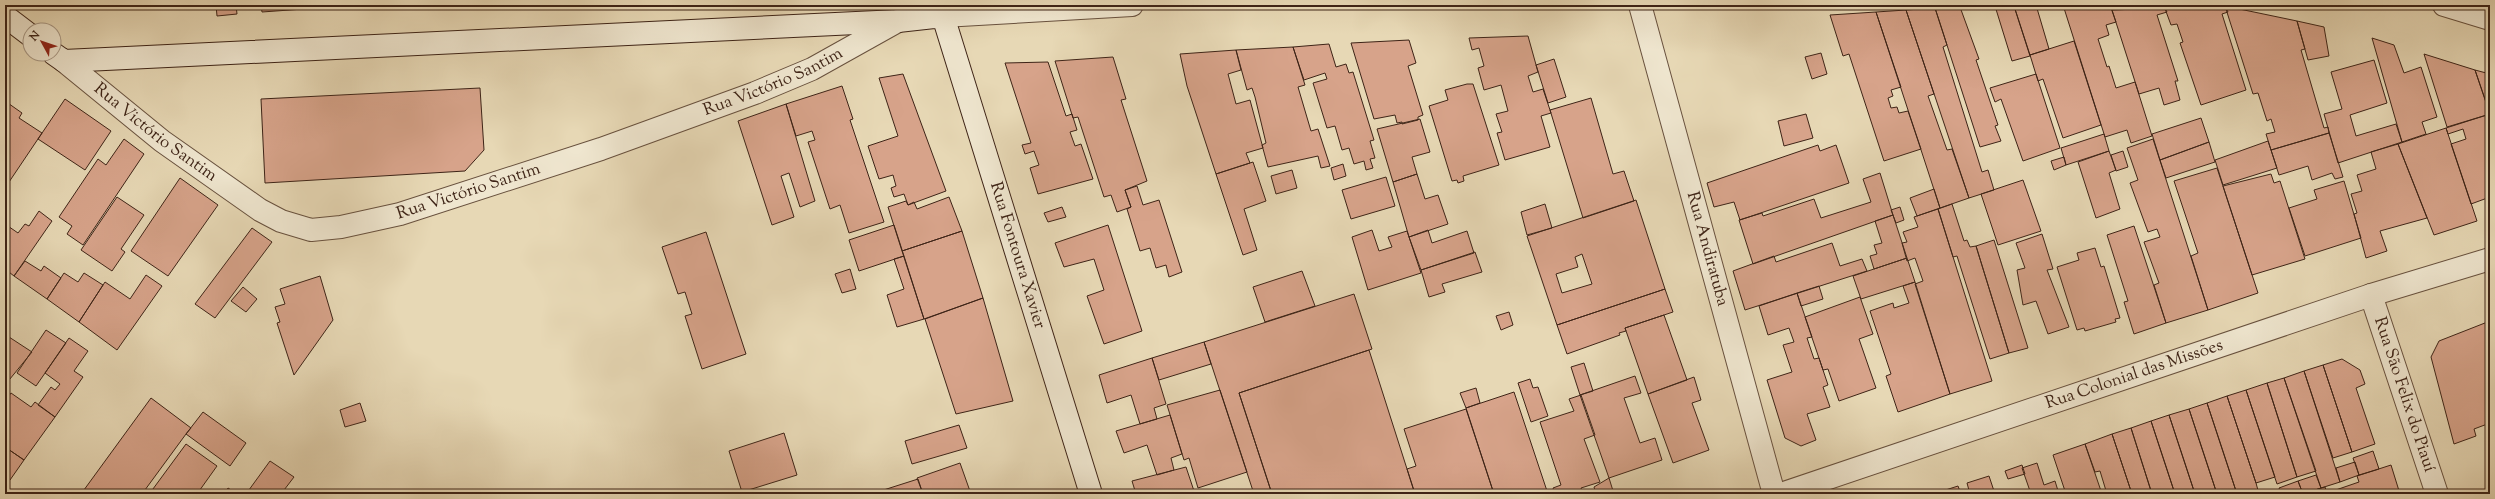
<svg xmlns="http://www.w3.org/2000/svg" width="2495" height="499" font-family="'Sorts Mill Goudy',serif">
  <rect width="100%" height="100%" fill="#e7d8b5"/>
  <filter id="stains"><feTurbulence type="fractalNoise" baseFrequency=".005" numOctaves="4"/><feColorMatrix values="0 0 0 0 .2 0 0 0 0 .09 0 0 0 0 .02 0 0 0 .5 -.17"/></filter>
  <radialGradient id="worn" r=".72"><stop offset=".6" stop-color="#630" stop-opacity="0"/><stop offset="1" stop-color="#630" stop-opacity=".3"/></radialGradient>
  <path fill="#d7a38a" stroke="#3e2417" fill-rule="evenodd" d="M216,5H236L237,14L217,16Z
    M261,5H331V7L262,12Z
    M2036,5L2049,49L2030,55L2014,6Z
    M2063,5H2110L2116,22L2106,25L2109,35L2098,39L2107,67L2109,66L2116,88L2135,82L2152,136L2131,143L2127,130L2105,137Z
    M1995,6H2014L2030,56L2012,61Z
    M2164,6L2167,12L2157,15L2178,81H2175L2180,100L2164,105L2159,88L2139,94L2112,10L2164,8Z
    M2164,6H2225L2228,12L2222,14L2246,90L2201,105L2180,43L2183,42L2177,24L2171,25Z
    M2225,6L2297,21L2305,49L2301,50L2324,128L2328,127L2329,133L2271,150L2266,134L2275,132L2271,119L2267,121L2258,93L2253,94Z
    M1960,7L1979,59L1976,60L1998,125L1995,126L2001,141L1980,147L1935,8Z
    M1935,8L1947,45L1943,47L1982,172L1988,170L1994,190L1969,198L1906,10Z
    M1906,10L1934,94L1928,96L1947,150L1952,149L1969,198L1940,208L1876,12Z
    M1876,12L1901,87L1891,90L1893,96L1888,98L1891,108L1897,107L1899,113L1908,111L1921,149L1884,161L1849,54L1843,56L1830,15Z
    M2297,21L2324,27L2329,56L2308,60Z
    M1528,36L1538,72L1528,76L1533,92L1543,89L1551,113L1541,116L1550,147L1505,160L1497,133L1502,132L1496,114L1508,111L1501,85L1484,90L1478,68L1484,66L1479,48L1472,50L1469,38Z
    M2372,38L2394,45L2404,73L2421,67L2437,117L2422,122L2426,134L2402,142Z
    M1409,40L1416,63L1408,66L1423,115L1418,117V120L1402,124V122L1397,123L1395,115L1374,119L1351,43Z
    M2074,41L2101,125L2063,138L2043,79L2038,81L2030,55Z
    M1329,44L1336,67L1346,64L1349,73L1353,72L1374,140L1370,141L1375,158L1370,159L1373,168L1366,170L1364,161L1354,164L1349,148L1342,150L1335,126L1327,128L1313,83L1327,79L1325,73L1304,80L1293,47Z
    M1293,47L1305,85L1298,87L1311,131L1318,129L1330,166L1321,168L1318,156L1268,167L1262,145L1266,143L1255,97L1252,88L1247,90L1236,50Z
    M1236,50L1241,70L1228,74L1236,104L1250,100L1263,148L1246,153L1250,163L1216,174L1187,86L1180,54Z
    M1821,53L1827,74L1812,79L1805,57Z
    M2424,54L2475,70L2490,114L2447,127Z
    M1113,57L1126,99L1121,100L1147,181L1125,190L1131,207L1117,212L1111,195L1104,197L1078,117L1073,118L1055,61Z
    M1554,59L1566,97L1548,103L1536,65Z
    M2374,60L2387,103L2350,115L2356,136L2396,124L2402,142L2338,163L2324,114L2342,109L2331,72Z
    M1048,62L1066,116L1072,114L1077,130L1070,132L1075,146L1081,144L1093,179L1038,194L1030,168L1039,165L1034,151L1025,154L1022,145L1031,143L1005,63Z
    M2475,70L2490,74V114Z
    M903,74L946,191L908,205L904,194L894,197L891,188L896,186L893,175L879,179L868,146L898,136L879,78Z
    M2036,74L2060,148L2023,161L2001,99L1995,102L1990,88Z
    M1467,84H1473L1499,165L1463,176L1464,181L1458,183L1457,180L1452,181L1429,106L1448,100L1445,90Z
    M842,86L853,119L850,120L884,222L849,233L840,205L830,209L808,142L815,140L812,131L796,136L786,104Z
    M480,88L484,150L465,171L265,183L261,99Z
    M1591,98L1613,174L1624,171L1634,201L1583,218L1550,110Z
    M65,99L111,131L85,170L38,139Z
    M5,101L22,113L19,118L42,133L7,185Z
    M786,104L815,201L800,207L789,173L781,176L794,217L772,225L738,121Z
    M1806,114L1813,138L1784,146L1778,121Z
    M2490,114V197L2471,204L2451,144L2466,139L2463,129L2448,134L2446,128Z
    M2201,118L2209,142L2160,160L2152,134Z
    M1420,119L1430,152L1412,157L1417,174L1393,182L1377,129Z
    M2446,128L2477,221L2434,235L2398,144Z
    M2329,133L2343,177L2335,179L2332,173L2312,180L2308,166L2279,175L2271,150Z
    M2104,134L2109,151L2066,165L2061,148Z
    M124,139L144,154L83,245L67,234L72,226L59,217L98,159L106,165Z
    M2153,139L2208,310L2166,323L2154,285L2159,283L2144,242L2160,237L2157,229L2148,232L2130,183L2138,180L2127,148Z
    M2268,141L2277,168L2223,185L2215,160Z
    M2209,142L2215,162L2166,178L2160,160Z
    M2398,144L2427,218L2380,231L2387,251L2366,258L2354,214L2357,213L2351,194L2362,191L2357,175L2376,169L2371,152Z
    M1818,145L1820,151L1836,145L1849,183L1740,220L1734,202L1714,207L1707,183Z
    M2109,151L2116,170L2109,173L2120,209L2096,218L2078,162Z
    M2123,151L2128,167L2116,171L2111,155Z
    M2064,157L2066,165L2054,170L2051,161Z
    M1253,162L1266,201L1244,209L1257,250L1243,255L1216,174Z
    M1343,164L1346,176L1334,180L1331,168Z
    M2217,168L2258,293L2208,310L2191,256L2198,253L2174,181Z
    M1292,170L1297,188L1276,194L1271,176Z
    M1880,173L1893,215L1753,264L1739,220L1762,213L1763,216L1814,199L1821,218L1871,202L1863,179Z
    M1417,174L1425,199L1438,195L1448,224L1409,237L1393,182Z
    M2271,174L2274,183L2280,181L2305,259L2252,275L2223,186Z
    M1386,177L1395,206L1351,219L1342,190Z
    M180,178L218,205L168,276L131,251Z
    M2023,180L2041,231L1998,245L1981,194Z
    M2344,181L2361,238L2305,256L2289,208L2317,199L2314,190Z
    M1137,186L1143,205L1159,200L1182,272L1169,277L1166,265L1156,268L1150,248L1140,251L1127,209L1131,207L1125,190Z
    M1934,189L1940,208L1917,216L1910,198Z
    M117,197L144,215L121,249L125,252L112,271L81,250Z
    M949,197L962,231L902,251L888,207L906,201L908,205L914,202L917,209Z
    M1636,200L1665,289L1557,325L1527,236ZM1582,254L1592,284L1562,293L1556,274L1578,267L1575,257Z
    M1545,204L1552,228L1527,235L1521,212Z
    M1952,204L1964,241L1967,240L1970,247L1976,246L2009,353L1990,359L1957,256L1953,257L1938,209Z
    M1062,207L1066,217L1048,222L1044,213Z
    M1900,207L1904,220L1896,223L1891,210Z
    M1938,209L1992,381L1950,394L1915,284L1923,281L1915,258L1907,261L1902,243L1907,242L1903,232L1918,227L1914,217Z
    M39,211L52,221L14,276L5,269V224L18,233L25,224L29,226Z
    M1893,215L1907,258L1874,269L1870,256L1877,254L1874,245L1882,243L1875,221Z
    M894,225L904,256L859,271L849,240Z
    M1108,225L1142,331L1104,344L1087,296L1104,290L1094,259L1064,267L1055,243Z
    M2134,226L2166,323L2134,334L2124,302L2128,301L2107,235Z
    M252,228L272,242L215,318L195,304Z
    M1372,230L1379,251L1392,247L1388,237L1407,231L1421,273L1368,290L1352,237Z
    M1428,230L1432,243L1467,231L1474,253L1421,270L1409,237Z
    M962,231L983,298L924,319L902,251Z
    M706,232L746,354L702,369L685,316L692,314L685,292L678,294L662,247Z
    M2042,234L2053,269L2047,270L2069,327L2048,334L2036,301L2023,305L2017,270L2025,268L2016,243Z
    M1994,240L2028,348L2009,353L1976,246Z
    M1832,243L1840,266L1862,259L1867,271L1745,310L1733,271L1774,256L1776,262Z
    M2095,248L2101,267L2104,266L2120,318L2115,319L2116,322L2085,331L2084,328L2077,330L2057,267L2079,260L2077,253Z
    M1475,252L1482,272L1442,284L1445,292L1429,297L1421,270Z
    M904,256L924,319L897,327L887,295L904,289L894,259Z
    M1907,258L1915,282L1861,299L1853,276Z
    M25,261L41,271L44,266L61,278L47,299L14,276Z
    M850,269L856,289L842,293L835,274Z
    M1302,271L1315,306L1265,322L1253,287Z
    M64,273L78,282L84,273L103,285L79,322L47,299Z
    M146,275L162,286L117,350L79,322L105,282L130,299Z
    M320,276L333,320L294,375L277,323L280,322L275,307L285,304L280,289Z
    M1915,282L1950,394L1898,412L1886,376L1891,374L1870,311L1893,303L1894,308L1909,303L1903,286Z
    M1819,286L1823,299L1801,306L1797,293Z
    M243,287L257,299L246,312L231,301Z
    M1665,289L1673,312L1625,328L1626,331L1619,333L1620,335L1567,354L1557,325Z
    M1797,293L1812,337L1807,338L1814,359L1819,358L1828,385L1823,387L1830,407L1807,414L1816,440L1801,446L1785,438L1767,380L1792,372L1783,345L1794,342L1789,328L1768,335L1759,306Z
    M1354,294L1372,349L1239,393L1272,494H1254L1204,342Z
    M1860,297L1873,334L1859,339L1876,388L1839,401L1828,369L1823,370L1805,317Z
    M983,298L1013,401L956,414L925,319Z
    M1509,312L1513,325L1501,330L1496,316Z
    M1664,315L1687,380L1648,394L1625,328Z
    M2490,321V423L2474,429L2476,436L2454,444L2431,357L2439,341Z
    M46,330L66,343L36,386L17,373Z
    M5,334L9,337L5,342Z
    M9,337L32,352L5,385V342Z
    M69,338L88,351L74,371L83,377L55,417L38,405L51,387L55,390L60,384L45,373Z
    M1204,342L1211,364L1159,380L1152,358Z
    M1369,350L1415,494H1272L1239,393Z
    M1152,358L1166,404L1154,408L1157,419L1140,424L1131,395L1107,403L1099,375Z
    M2342,359L2360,370L2365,384L2356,388L2375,444L2352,452L2323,365Z
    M1584,363L1593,391L1580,395L1571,367Z
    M2323,365L2352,452L2333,458L2304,371Z
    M2304,371L2340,482L2321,488L2284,378Z
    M1635,376L1641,393L1624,398L1640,443L1655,438L1662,460L1609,478L1580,395Z
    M1694,377L1701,400L1692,403L1709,450L1673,463L1648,394Z
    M2284,378L2316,471L2297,477L2267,383Z
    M1530,379L1533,388L1538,387L1548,416L1531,422L1518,383Z
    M2267,383L2297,477L2277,484L2246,390Z
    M1476,388L1480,403L1466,408L1460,393Z
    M1220,390L1247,472L1198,488L1189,458L1184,460L1167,405Z
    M2246,390L2275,477L2256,483L2227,396Z
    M1514,392L1548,494H1494L1466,408Z
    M11,393L31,407L35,402L55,417L24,460L5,447V401Z
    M1581,395L1595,435L1584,439L1600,482L1581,488L1583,494H1555L1553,488L1561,485L1540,422L1574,411L1569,399Z
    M2227,396L2256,483L2259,494H2237L2207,403Z
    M151,398L191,428L186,434L142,494H81Z
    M360,403L366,421L345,427L340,410Z
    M2207,403L2237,494H2217L2189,409Z
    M1466,409L1494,494H1415L1407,469L1416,466L1404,429Z
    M2189,409L2217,494H2195L2169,415Z
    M203,412L246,443L230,466L186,434Z
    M1170,415L1182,454L1171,458L1174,470L1157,475L1147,445L1124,453L1116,431Z
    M2169,415L2195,494H2175L2151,421Z
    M2151,421L2175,494H2152L2131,428Z
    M959,425L967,448L912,464L905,441Z
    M2131,428L2152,494H2132L2112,434Z
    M784,433L797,475L742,492L729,451Z
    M2112,434L2132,494H2107L2100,471L2095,472L2085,444Z
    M186,444L217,466L197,494H152L150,493Z
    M2085,444L2102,494H2066L2053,455Z
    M5,447L24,460L10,480L5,477Z
    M2373,451L2379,469L2359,475L2353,458Z
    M270,461L294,477L281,494H246Z
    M2355,462L2359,475L2340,482L2336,468Z
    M960,463L971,494H923L917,478Z
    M2037,463L2044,485L2055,481L2059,494H2031L2022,468Z
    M2022,465L2025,474L2008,479L2005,471Z
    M2391,465L2400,494H2316L2315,490L2321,488L2325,487L2327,493L2359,482L2357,476Z
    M1186,467L1195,494H1136L1132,481Z
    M2316,475L2321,488L2303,494L2298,481Z
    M1989,476L1995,494H1970L1967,483Z
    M1609,478L1614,494H1596L1594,487Z
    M918,479L923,494H871Z
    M2298,481L2303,494H2281L2279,488Z
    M1958,486L1961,494H1933Z
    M228,488L237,494H224Z"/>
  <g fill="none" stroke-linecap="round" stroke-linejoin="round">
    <defs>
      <g id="minor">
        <path id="s1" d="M1640,5L1774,494"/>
        <path id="s2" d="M64,61L162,141L260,210L281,221L311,230L341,227L400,214L601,149L755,93L812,69L898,21"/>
        <path id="s3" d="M2371,295L2437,494"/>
        <path id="s4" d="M1781,494L2371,295L2490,259"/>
      </g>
      <path id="tertiary" d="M2444,5L2490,19
        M943,16L1132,5"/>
      <g id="secondary">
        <path d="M5,16L30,35"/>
        <path id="s5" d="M54,54L64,61L898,21L943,16L1091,494"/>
      </g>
    </defs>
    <use href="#minor" stroke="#68513e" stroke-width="24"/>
    <use href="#tertiary" stroke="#68513e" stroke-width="24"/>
    <use href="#secondary" stroke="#3e2417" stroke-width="24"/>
    <use href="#minor" stroke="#efe6cf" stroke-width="22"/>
    <use href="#tertiary" stroke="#efe6cf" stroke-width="22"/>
    <use href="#secondary" stroke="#efe6cf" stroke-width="22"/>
  </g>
  <g text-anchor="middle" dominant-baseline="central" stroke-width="3.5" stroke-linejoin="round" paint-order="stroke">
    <g font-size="17" fill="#3e2417" stroke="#efe6cf">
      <text stroke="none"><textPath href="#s2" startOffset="788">Rua Victório Santim</textPath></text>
      <text stroke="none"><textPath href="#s2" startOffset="116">Rua Victório Santim</textPath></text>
      <text stroke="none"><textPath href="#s2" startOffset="464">Rua Victório Santim</textPath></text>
      <text stroke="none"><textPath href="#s1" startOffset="253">Rua Andiratuba</textPath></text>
      <text stroke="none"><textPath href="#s5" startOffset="1143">Rua Fontoura Xavier</textPath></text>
      <text stroke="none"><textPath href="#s4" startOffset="373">Rua Colonial das Missões</textPath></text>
      <text stroke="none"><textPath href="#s3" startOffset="105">Rua São Felix do Piauí</textPath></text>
    </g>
  </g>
  <rect width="2495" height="499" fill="none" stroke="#e7d8b5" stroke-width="20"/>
  <rect x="6" y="6" width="2483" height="487" fill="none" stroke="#3e2417" stroke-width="2"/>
  <rect x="10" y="10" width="2475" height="479" fill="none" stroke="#3e2417"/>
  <g transform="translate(42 42) rotate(310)"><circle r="19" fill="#efe6cf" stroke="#a89885"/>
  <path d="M0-3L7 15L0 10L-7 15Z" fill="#8f2418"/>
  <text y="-6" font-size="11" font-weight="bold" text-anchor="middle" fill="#3e2417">N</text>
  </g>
  <rect width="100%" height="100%" filter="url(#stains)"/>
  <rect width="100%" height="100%" fill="url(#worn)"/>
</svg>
